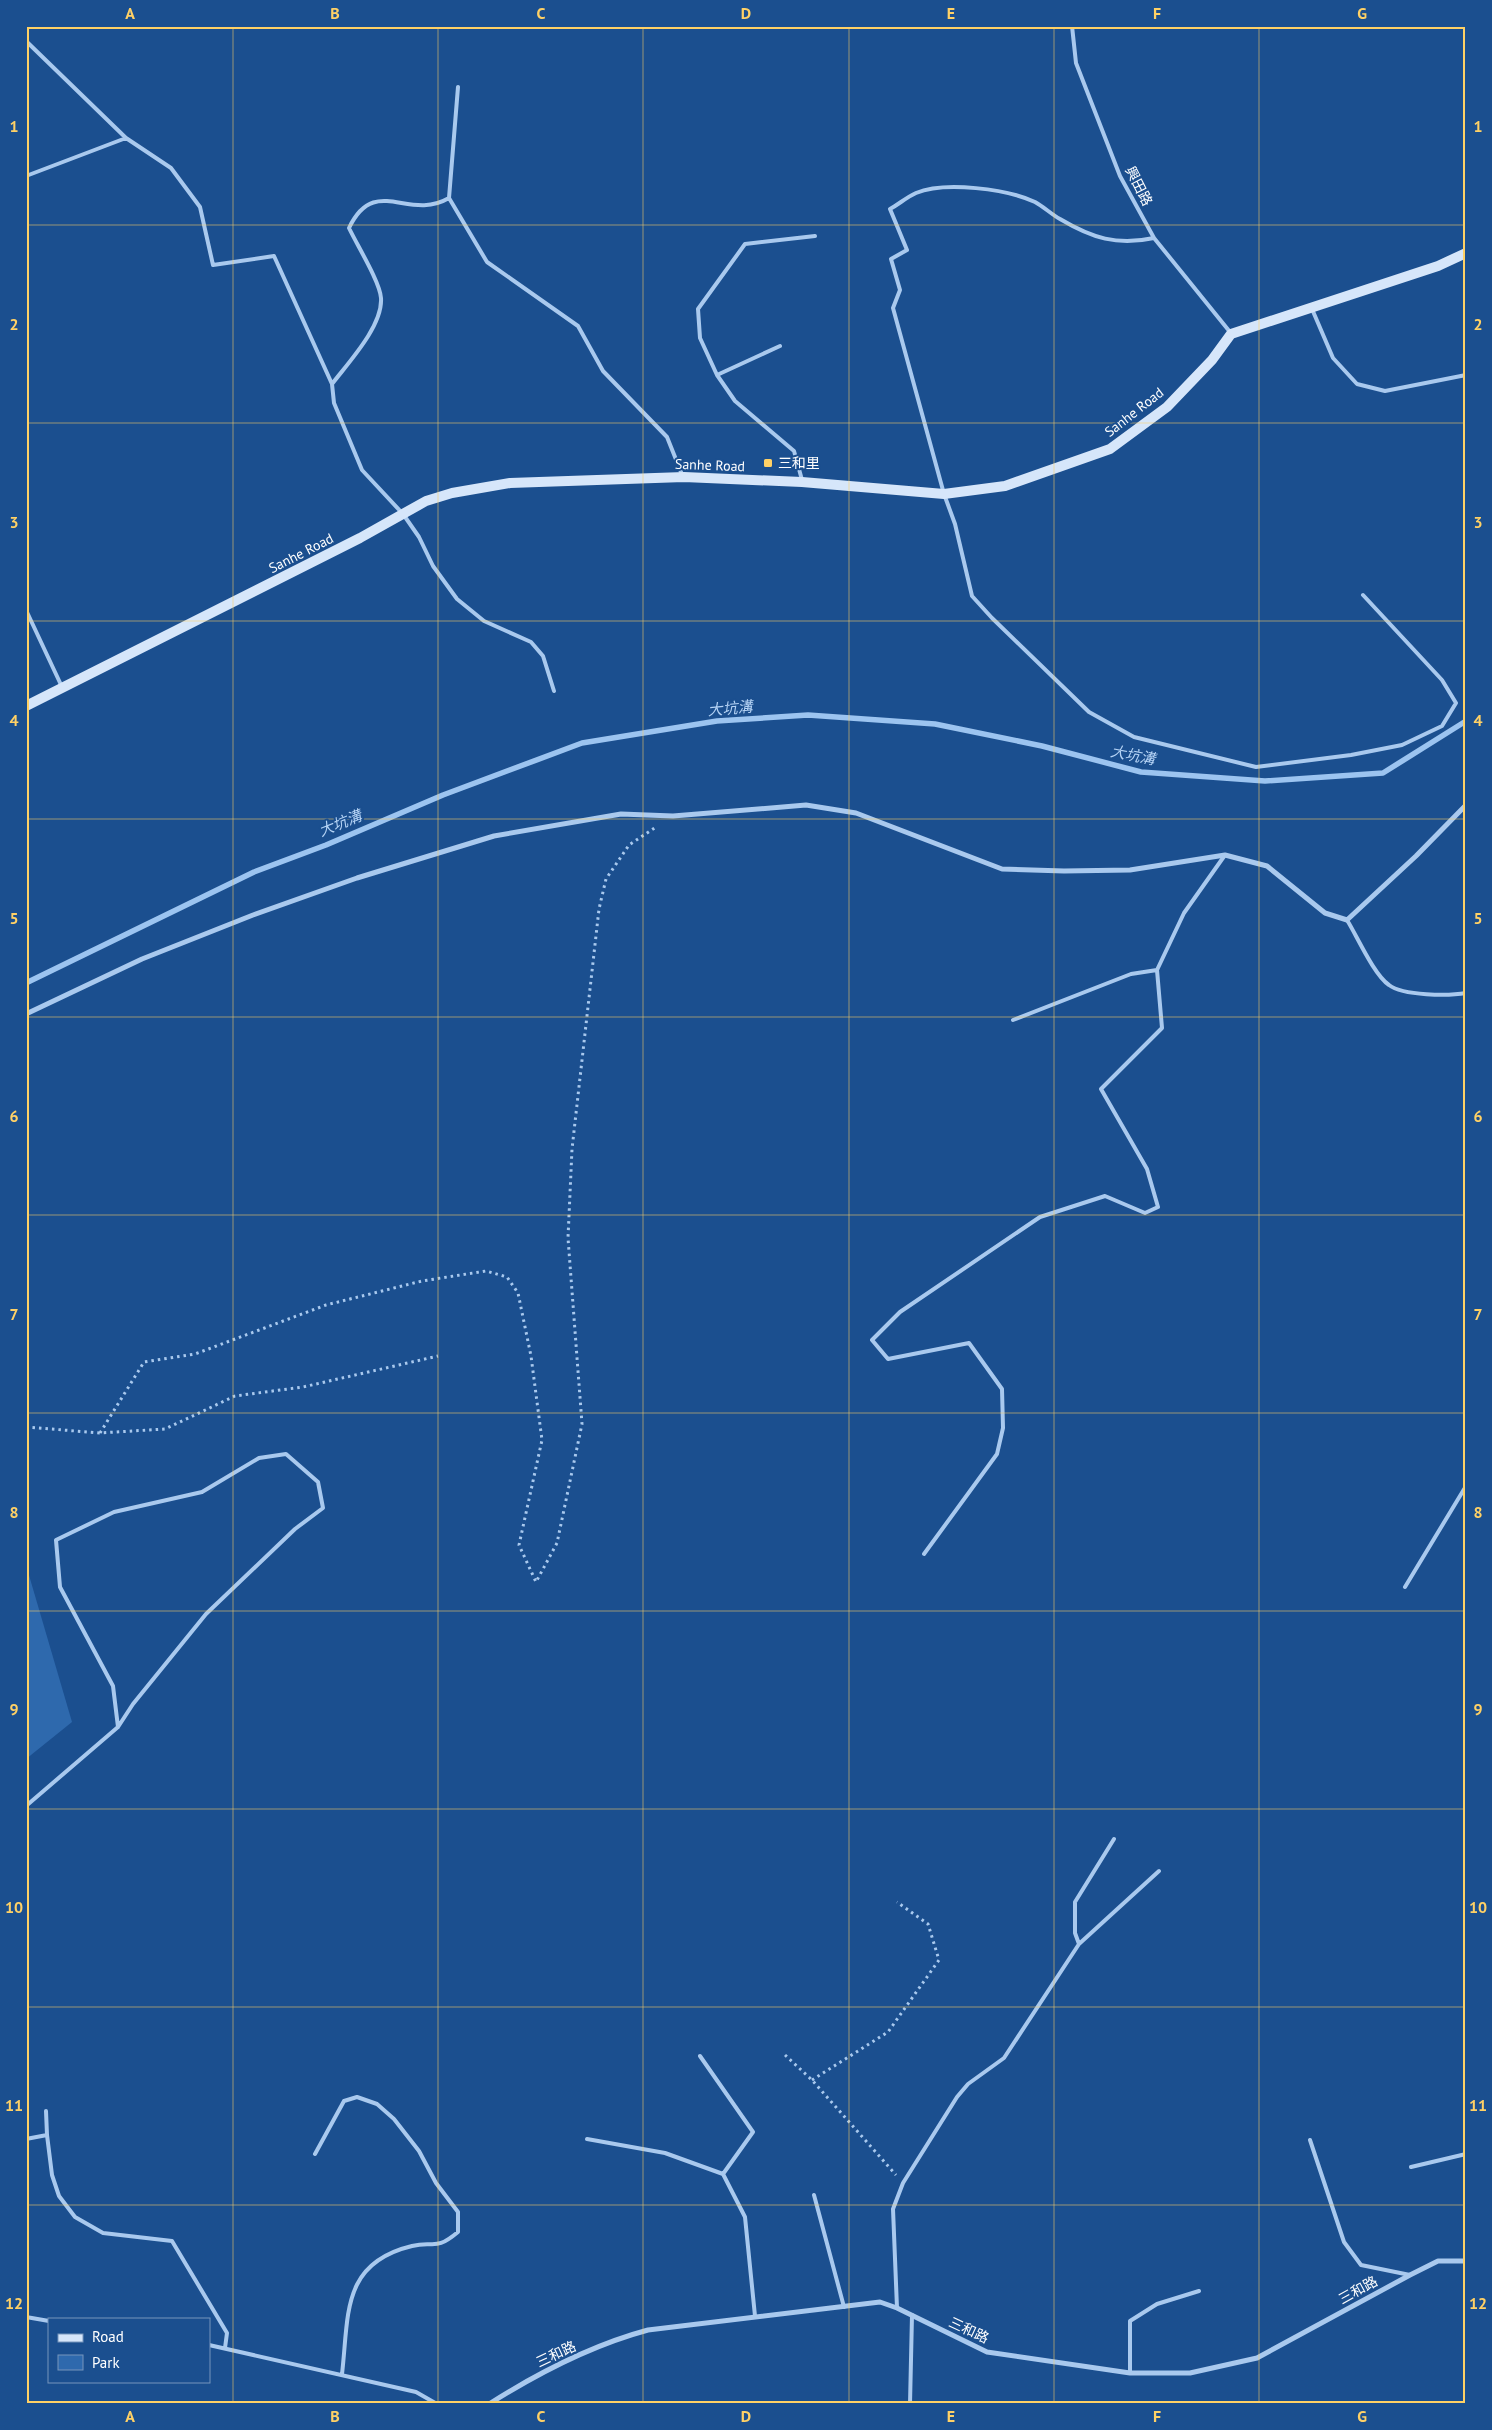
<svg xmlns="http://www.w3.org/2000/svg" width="1492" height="2430" font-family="'PT Sans','Noto Sans TC',sans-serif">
  <rect width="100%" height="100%" fill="#1b4f8f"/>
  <path fill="#2e69ad" d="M26,1565L72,1722L26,1759Z"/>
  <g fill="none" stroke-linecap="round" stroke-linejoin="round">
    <path stroke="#9cc4f0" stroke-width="5.5" d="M26,983L254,872L326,845L443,795L582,743L717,721L808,715L935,724L1042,746L1141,772L1265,781L1383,773L1466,721"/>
    <path stroke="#a9c9ee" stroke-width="3" stroke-dasharray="2.5 4" stroke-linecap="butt" d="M26,1427L100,1433L165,1429L235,1396L303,1387L438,1356
      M100,1433L144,1362L195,1354L326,1305L422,1281L486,1271L507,1277L518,1293L531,1356L542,1440L519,1545L536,1582L557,1543L582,1424L568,1238L572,1149L599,909L606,879L629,845L656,827
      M785,2055L812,2080L896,2175
      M812,2080L888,2032L939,1960L928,1924L897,1902"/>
    <path stroke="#a9c9ee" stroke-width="4" d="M1072,26L1076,63L1120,176L1154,238L1230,332
      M26,41L126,138L171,168L200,207L213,265L274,256L332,384
      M458,87L449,198C408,222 375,174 349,228C357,245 380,282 381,298C383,326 348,363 332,384L334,403L362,470L403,514L419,537L433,566L457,599L484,621L531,642L543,656L554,691
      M26,176L126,138
      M449,198L487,262L578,326L603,371L667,437L683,477
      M1154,238C1117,246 1092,238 1060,219C1051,214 1044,207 1035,202C1007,189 945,181 916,193C907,197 899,204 890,209L907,250L891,259L900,290L893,308L944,494L955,524L972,596L992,618L1089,712L1134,737L1256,767L1351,755L1402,745L1442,726L1456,703L1442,680L1363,595
      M1312,309L1333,358L1357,384L1385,391L1466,375
      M717,375L780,346
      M802,480L794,451L735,401L717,375L700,338L698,309L745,244L815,236
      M26,610L62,687
      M1347,920C1357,936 1374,975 1389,985C1403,996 1449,996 1466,993
      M1013,1020L1131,974L1157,970
      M924,1554L997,1454L1003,1428L1002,1389L969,1343L888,1359L872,1340L900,1312L1040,1217L1105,1196L1145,1213L1158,1207L1147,1169L1101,1089L1162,1028L1157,970L1184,913L1225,855
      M1405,1587L1466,1486
      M26,1806L118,1727L133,1704L206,1614L295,1529L323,1508L318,1482L286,1454L259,1458L202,1492L114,1512L56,1540L60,1587L113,1686L118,1727
      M1079,1944L1075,1933V1902L1114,1839
      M700,2056L753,2132L723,2174
      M47,2135L52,2175L59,2196L75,2217L103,2233L172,2241L227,2333L225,2348
      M26,2139L47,2135L46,2111
      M587,2139L665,2153L723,2174L745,2217L755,2316
      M1310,2140L1344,2242L1361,2265L1410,2275
      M315,2154L344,2101L357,2097L377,2104L394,2119L419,2151L436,2183L458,2212V2232C434,2252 435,2240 412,2246C341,2263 349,2315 342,2374
      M1411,2167L1466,2154
      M814,2195L844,2307
      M897,2308L893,2209L903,2183L957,2097L968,2084L1004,2058L1079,1944L1159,1871
      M26,2317L49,2321
      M209,2345L416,2392L437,2404
      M1130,2373V2321L1157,2304L1199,2291
      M910,2404L912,2315"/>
    <path stroke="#a9c9ee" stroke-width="5" d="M26,1014L142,959L253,915L357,878L494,836L621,814L673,816L806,805L856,813L1002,869L1064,871L1130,870L1225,855L1267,866L1325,913L1347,920L1416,856L1466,805
      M489,2404C538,2373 592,2345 648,2330L880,2302L897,2308L987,2352L1130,2373H1190L1257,2358L1410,2275L1438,2261H1466"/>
    <path stroke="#d6e6fa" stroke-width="10" d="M26,706L360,538L426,501L452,493L510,483L684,477L802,482L944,494L1005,486L1110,449L1167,407L1212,360L1231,334L1438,266L1466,253"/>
  </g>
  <path fill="none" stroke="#ffd166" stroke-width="1" stroke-opacity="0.55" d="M233,26V2404M438,26V2404M643,26V2404M849,26V2404M1054,26V2404M1259,26V2404M26,225H1466M26,423H1466M26,621H1466M26,819H1466M26,1017H1466M26,1215H1466M26,1413H1466M26,1611H1466M26,1809H1466M26,2007H1466M26,2205H1466"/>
  <rect fill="#ffd166" stroke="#1b4f8f" stroke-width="2" x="763" y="458" width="10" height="10" rx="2.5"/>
  <g text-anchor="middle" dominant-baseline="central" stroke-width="4" stroke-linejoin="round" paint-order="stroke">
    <g font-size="14" fill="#fff" stroke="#1b4f8f">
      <text transform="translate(1139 186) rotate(63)">興田路</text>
      <text transform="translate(1134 412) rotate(-38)">Sanhe Road</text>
      <text transform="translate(710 465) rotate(2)">Sanhe Road</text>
      <text transform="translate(301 553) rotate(-27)">Sanhe Road</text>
      <text transform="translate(1358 2290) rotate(-29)">三和路</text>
      <text transform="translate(969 2330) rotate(25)">三和路</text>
      <text transform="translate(556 2354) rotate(-25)">三和路</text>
    </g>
    <g font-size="14" fill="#fff" stroke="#1b4f8f" text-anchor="start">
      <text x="778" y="463">三和里</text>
    </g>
    <g font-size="15" font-style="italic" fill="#b5d3f5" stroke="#1b4f8f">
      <text transform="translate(730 708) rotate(-5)">大坑溝</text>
      <text transform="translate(1133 755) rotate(11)">大坑溝</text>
      <text transform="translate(340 823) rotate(-22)">大坑溝</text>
    </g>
  </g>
  <rect width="1492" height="2430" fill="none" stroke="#1b4f8f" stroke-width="55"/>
  <rect x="48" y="2318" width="162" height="65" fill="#1b4f8f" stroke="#7695bc"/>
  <rect x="58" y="2334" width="25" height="8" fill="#d6e6fa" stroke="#7695bc"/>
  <text x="92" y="2342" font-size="15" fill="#ffffff">Road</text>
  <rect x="58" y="2355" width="25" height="15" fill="#2e69ad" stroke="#7695bc"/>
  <text x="92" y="2368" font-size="15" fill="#ffffff">Park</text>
  <rect x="28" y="28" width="1436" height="2374" fill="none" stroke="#ffd166" stroke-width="2"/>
  <g font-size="16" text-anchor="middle" font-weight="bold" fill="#ffd166">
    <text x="130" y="19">A</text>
    <text x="335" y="19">B</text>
    <text x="541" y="19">C</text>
    <text x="746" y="19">D</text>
    <text x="951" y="19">E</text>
    <text x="1157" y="19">F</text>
    <text x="1362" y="19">G</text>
    <text x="14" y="132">1</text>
    <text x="1478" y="132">1</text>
    <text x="14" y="330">2</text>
    <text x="1478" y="330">2</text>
    <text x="14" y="528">3</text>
    <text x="1478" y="528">3</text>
    <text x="14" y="726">4</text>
    <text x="1478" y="726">4</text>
    <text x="14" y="924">5</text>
    <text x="1478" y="924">5</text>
    <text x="14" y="1122">6</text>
    <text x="1478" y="1122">6</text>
    <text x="14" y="1320">7</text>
    <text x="1478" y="1320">7</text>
    <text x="14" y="1518">8</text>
    <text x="1478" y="1518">8</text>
    <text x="14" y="1715">9</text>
    <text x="1478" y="1715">9</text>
    <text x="14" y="1913">10</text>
    <text x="1478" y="1913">10</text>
    <text x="14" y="2111">11</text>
    <text x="1478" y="2111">11</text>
    <text x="14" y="2309">12</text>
    <text x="1478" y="2309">12</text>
    <text x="130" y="2422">A</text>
    <text x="335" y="2422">B</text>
    <text x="541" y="2422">C</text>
    <text x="746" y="2422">D</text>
    <text x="951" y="2422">E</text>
    <text x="1157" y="2422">F</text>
    <text x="1362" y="2422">G</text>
  </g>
</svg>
